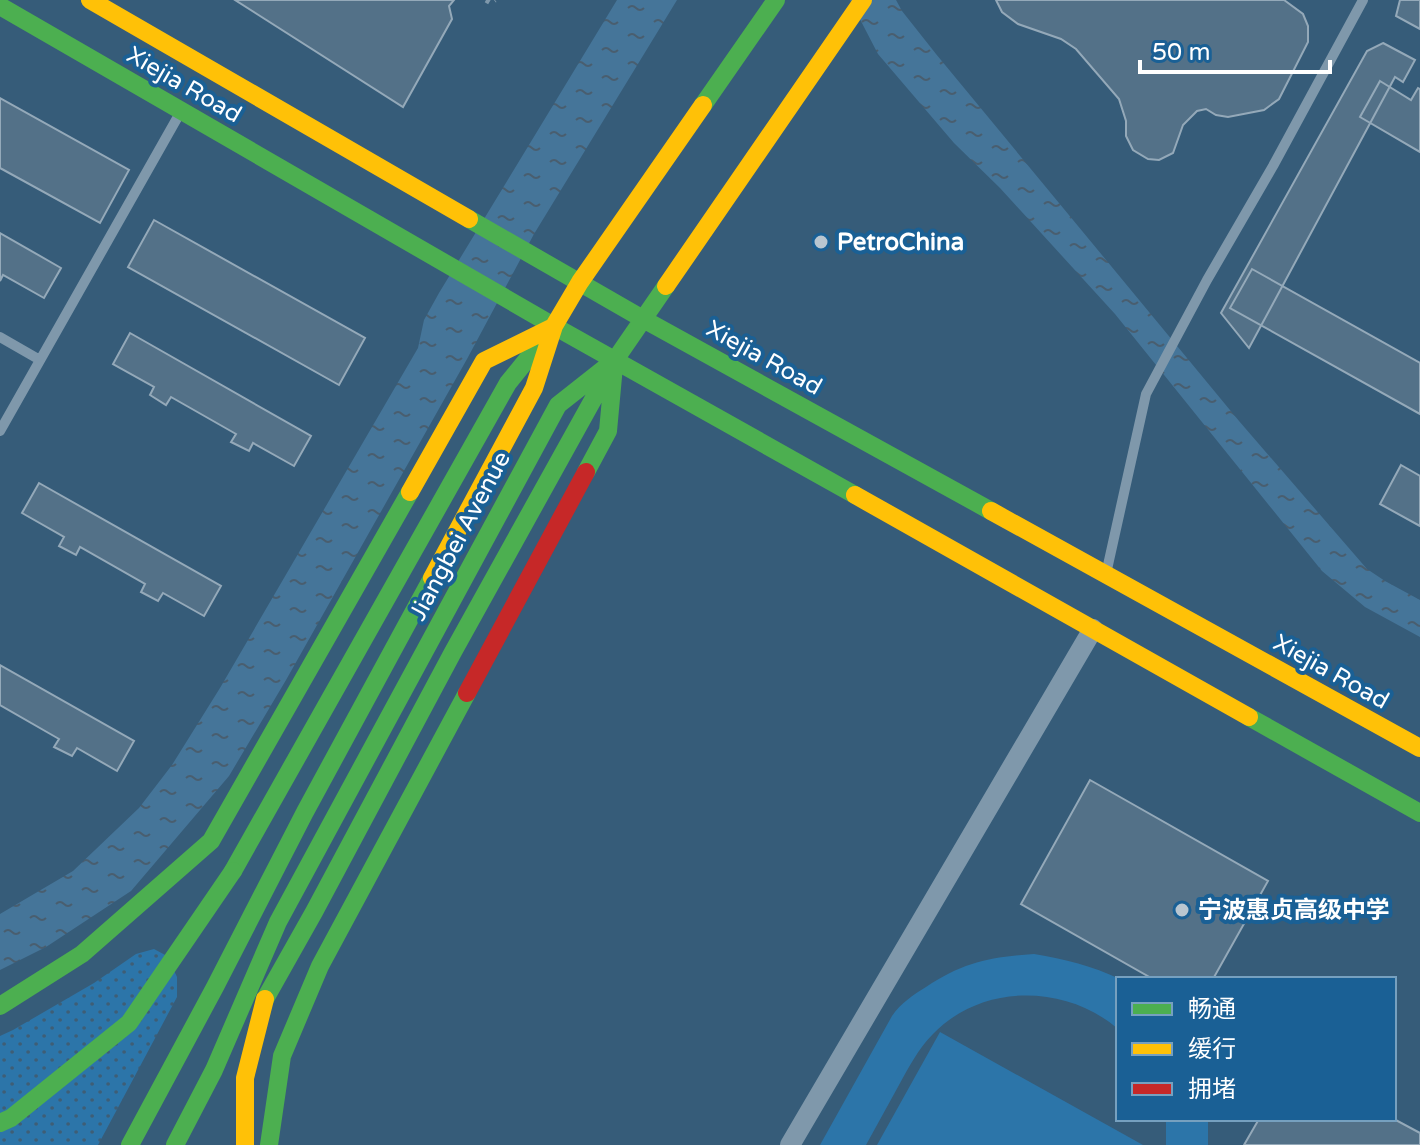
<svg xmlns="http://www.w3.org/2000/svg" width="1420" height="1145" font-family="'Varela Round','Noto Sans SC',sans-serif">
  <defs>
    <pattern id="grass-dots" width="8" height="8" patternUnits="userSpaceOnUse" patternTransform="scale(2)"><rect width="8" height="8" fill="#2c75a9"/><path d="M2 2h.1M6 6h.1" fill="none" stroke="#3e5e76" stroke-width="1.8" stroke-linecap="round"/></pattern>
    <pattern id="water-ripples" width="26" height="14" patternUnits="userSpaceOnUse" patternTransform="scale(2)"><rect width="26" height="14" fill="#457599"/><path d="M2 4q2-2 4 0t4 0M15 11q2-2 4 0t4 0" fill="none" stroke="#495e6f"/></pattern>
  </defs>
  <rect width="100%" height="100%" fill="#365c79"/>
  <path fill="url(#grass-dots)" d="M154,949L167,956L177,977V997L98,1145H0V1036L13,1030L94,983L136,954Z"/>
  <path fill="#2c75a9" d="M1034,954C1065,959 1092,966 1120,979H1118V1029C1066,984 982,983 933,1034C918,1049 909,1067 899,1085C888,1105 877,1125 866,1145H820L892,1016C901,1003 913,995 926,987C964,962 990,957 1034,954Z
    M940,1032L1143,1145H877Z
    M1166,1119H1208V1145H1166Z"/>
  <path fill="url(#water-ripples)" d="M617,0H677L534,234L467,359L286,680L229,776L131,891L46,947L0,970V914L73,871L139,808L172,765L220,688L418,348L424,320L439,293Z
    M850,0H896L902,11L936,54L1239,421L1367,569L1385,581L1420,600V637L1365,607L1322,571L1115,314L1000,188L954,143L878,54Z"/>
  <path fill="#537188" stroke="#94a9b9" stroke-width="2" d="M235,0H454L449,6L452,19L403,107Z
    M996,0H1284L1303,14L1308,26V42L1279,99L1264,110L1228,117L1216,115L1206,109L1197,111L1183,125L1173,153L1159,160L1148,159L1133,150L1126,136V121L1119,99L1076,49L1061,39L1018,24L1002,12Z
    M1400,0H1420V29L1396,16Z
    M1383,43L1415,60L1403,82L1395,77L1249,348L1221,313L1367,51Z
    M1380,81L1411,100L1418,88L1420,89V152L1360,117Z
    M0,98L129,170L100,223L0,168Z
    M154,220L365,338L339,385L128,267Z
    M0,233L61,268L44,298L3,275L0,281Z
    M1252,269L1420,363V414L1230,308Z
    M130,333L311,436L294,466L253,443L249,451L231,442L236,434L171,397L166,405L150,395L154,387L113,364Z
    M1401,465L1420,476V526L1380,504Z
    M39,483L221,586L204,616L163,593L158,601L141,592L145,584L80,547L76,555L59,546L64,537L22,513Z
    M0,665L134,741L117,771L77,748L72,756L54,747L59,739L0,705Z
    M1090,780L1268,881L1213,979H1153L1021,904Z
    M1259,1119H1394L1420,1133V1145H1244Z"/>
  <g fill="none" stroke-linecap="round" stroke-linejoin="round">
    <path stroke="#7f98ab" stroke-width="5" stroke-dasharray="4 6" stroke-linecap="butt" d="M486,0L491,3L495,0"/>
    <path stroke="#7f98ab" stroke-width="10" d="M0,337L40,360
      M0,431L180,113
      M1106,574L1146,394L1207,280L1273,166L1363,0"/>
    <path stroke="#7f98ab" stroke-width="20" d="M790,1145L1093,629"/>
    <path stroke="#4caf50" stroke-width="18" d="M0,6L552,325L855,495
      M703,105L776,0
      M469,219L643,319L991,511
      M586,472L608,431L614,366
      M1249,717L1420,813
      M233,871L508,383L554,326
      M265,999L314,912L453,652L615,360
      M0,1006L82,954L211,841L410,492
      M130,1145L215,987L305,812L432,578
      M175,1145L214,1070L278,922L558,405L615,360L666,286
      M269,1145L282,1056L320,966L467,693"/>
    <path stroke="#ffc107" stroke-width="18" d="M90,0L469,219
      M666,286L863,0
      M410,492L484,361L551,328
      M855,495L1249,717
      M991,511L1420,748
      M432,578L534,388L554,326L580,282L703,105"/>
    <path stroke="#c62828" stroke-width="18" d="M467,693L586,472"/>
    <path stroke="#4caf50" stroke-width="18" d="M0,1123L11,1118L129,1023L233,871"/>
    <path stroke="#ffc107" stroke-width="18" d="M245,1145V1078L265,999"/>
  </g>
  <g fill="#b9c6d0" stroke="#1a6095" stroke-width="3">
    <circle cx="821" cy="242" r="8"/>
    <circle cx="1182" cy="910" r="8"/>
  </g>
  <g text-anchor="middle" dominant-baseline="central" stroke-width="8" stroke-linejoin="round" paint-order="stroke">
    <g font-size="24" fill="#fff" stroke="#1a6095">
      <text transform="translate(184 85) rotate(30)">Xiejia Road</text>
      <text transform="translate(764 358) rotate(29)">Xiejia Road</text>
      <text transform="translate(460 536) rotate(-62)">Jiangbei Avenue</text>
      <text transform="translate(1331 672) rotate(29)">Xiejia Road</text>
    </g>
    <g font-size="24" font-weight="bold" fill="#fff" stroke="#1a6095" text-anchor="start">
      <text x="837" y="242">PetroChina</text>
      <text x="1198" y="910">宁波惠贞高级中学</text>
    </g>
  </g>
  <rect x="1116" y="977" width="280" height="144" fill="#1a6095" stroke="#76a0bf" stroke-width="2"/>
  <rect x="1132" y="1003" width="40" height="12" fill="#4caf50" stroke="#76a0bf" stroke-width="2"/>
  <text x="1188" y="1017" font-size="24" fill="#ffffff">畅通</text>
  <rect x="1132" y="1043" width="40" height="12" fill="#ffc107" stroke="#76a0bf" stroke-width="2"/>
  <text x="1188" y="1057" font-size="24" fill="#ffffff">缓行</text>
  <rect x="1132" y="1083" width="40" height="12" fill="#c62828" stroke="#76a0bf" stroke-width="2"/>
  <text x="1188" y="1097" font-size="24" fill="#ffffff">拥堵</text>
  <path d="M1140 60v12h190v-12" fill="none" stroke="#ffffff" stroke-width="4"/>
  <text x="1152" y="60" font-size="24" fill="#ffffff" stroke="#1a6095" stroke-width="6" paint-order="stroke">50 m</text>
</svg>
